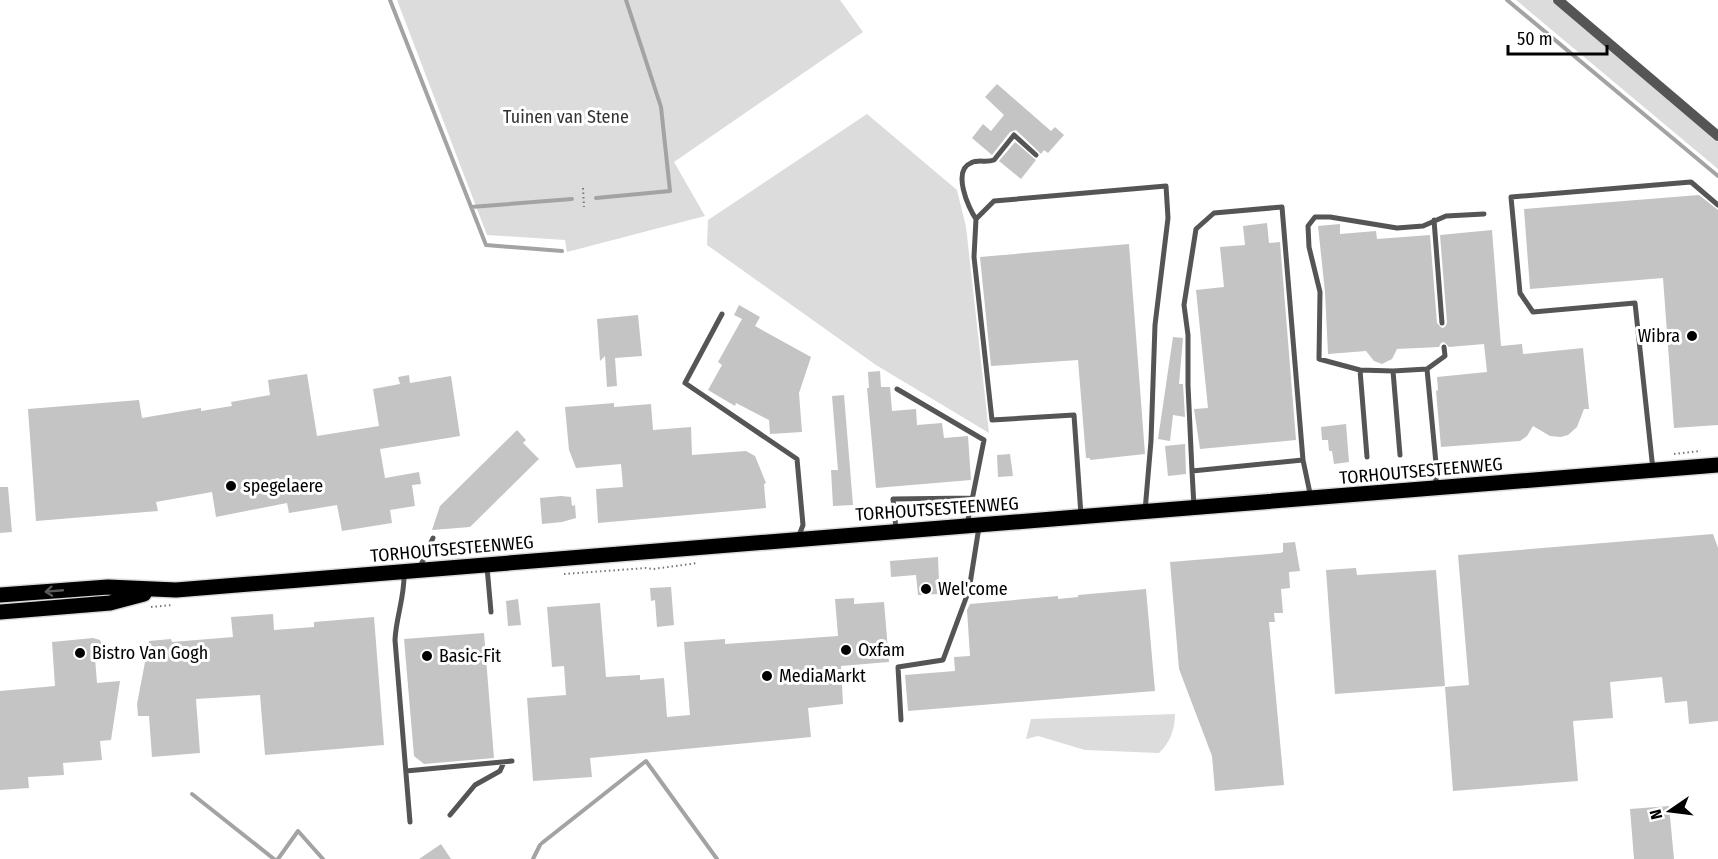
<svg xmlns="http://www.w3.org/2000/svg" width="1718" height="859" font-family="'Fira Sans Condensed',sans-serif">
  <rect width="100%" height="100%" fill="#fff"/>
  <path fill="#dcdcdc" d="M397,0H840L863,32L674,162L705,216L567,252L565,240L487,235Z
    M1516,0H1552L1718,142V169Z
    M867,114L957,190L966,227L989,433L876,365L707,245L708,220Z
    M1175,714C1175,729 1170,743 1159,753L1085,750L1038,736L1026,739L1031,719Z"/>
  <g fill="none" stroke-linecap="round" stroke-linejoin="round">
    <path stroke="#a3a3a3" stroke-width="4" d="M390,0L486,245L562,251
      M1507,0L1718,176
      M596,198L670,191L661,107L626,0
      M471,207L572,199
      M192,794L274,859
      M542,843L646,761L717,859
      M278,859L298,831L323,859
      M533,859L540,845"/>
  </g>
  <path fill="#c4c4c4" d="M997,84L1051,131L1055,127L1064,135L1048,153L1044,150L1041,154L1016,130L1010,132L992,155L972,138L983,124L991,131L1004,115L985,97Z
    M1015,142L1036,160L1021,179L999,161Z
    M1699,195L1718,210V425L1674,428L1663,278L1530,289L1524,209Z
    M1267,223L1269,243L1280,242L1296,440L1200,449L1194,409L1208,408L1196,290L1224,287L1220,247L1245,245L1243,226Z
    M1340,224V234L1376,231L1377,239L1430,235L1437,323L1442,328L1445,327L1447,323L1440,235L1492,230L1501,346L1522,344L1523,354L1583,348L1589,409H1584L1577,427L1568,435L1561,437L1550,436L1533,426L1527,436L1520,441L1441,447L1436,391L1438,390L1437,377L1487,372L1484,344L1449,347L1444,342L1441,343L1439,347L1397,349L1392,359L1382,364L1374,361L1366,351L1328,354L1325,292L1318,226Z
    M1129,244L1145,454L1090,460V458H1086L1078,360L991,366L980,257Z
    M739,305L760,317L755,326L811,357L799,393L802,432L770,434L769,420L736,403L735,406L708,390L722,365L718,362L742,319L734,315Z
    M638,315L642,356L615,358L617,386L607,387L605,356L600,361L597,319Z
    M1173,337L1183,338L1179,384H1183L1185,417L1173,415L1170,441L1158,439Z
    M880,371L881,387H890L892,411L916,409L917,425L942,423L944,438L968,436L971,480L876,488L867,388H869L868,372Z
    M307,374L317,436L379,426L373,389L400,384L398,377L409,375L410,383L451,376L460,436L380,449L385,478L419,472L421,484L412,485L415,506L390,510L392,523L342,531L337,505L289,513L287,503L216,517L212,492L156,502L158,511L36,521L28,409L139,400L142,418L201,408V411L232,406L231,402L270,395L268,380Z
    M844,395L853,505L833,506L831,470H838L832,396Z
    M614,403V407L651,404L653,430L691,427L692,455L746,451L755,456L766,483L764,484L766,508L598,523L596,489L623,487L621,464L576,468L569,450L565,407Z
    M1346,424L1349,462L1334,464L1332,451H1329L1328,440H1322L1321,427Z
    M517,430L526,440L523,443L539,459L470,527L432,530L440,506Z
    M1185,444L1186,474L1168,476L1165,446Z
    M1010,454L1013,476L998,477L997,455Z
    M0,487H8L12,532L0,533Z
    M561,496L571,497L572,506L575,505L576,518L562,522L542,524L540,498Z
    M1713,534L1718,548V721L1689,724L1687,701L1665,703L1662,677L1610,682L1613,718L1573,721L1578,781L1453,791L1445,687L1469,685L1458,555Z
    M1295,542L1300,571L1289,572L1290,588L1281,589L1283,613H1274L1275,622H1269L1284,785L1215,791L1212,756L1179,669L1170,562L1280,553L1283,552V543Z
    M938,557L939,581L950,580L939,594L918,595L916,575L891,577L890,561Z
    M1356,568L1357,575L1436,570L1445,686L1335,694L1326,570Z
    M671,587L674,625L657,627L655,600L651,601L650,588Z
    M1146,589L1155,691L908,711L905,675L955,671L954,657L970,656L967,610L970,604L1058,596V599L1078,597V595Z
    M854,598V604L884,602L889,662L841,666L843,704L808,708L811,737L590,758L592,777L533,781L527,698L566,695L564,666L552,667L547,607L600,603L606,677L640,675V680L664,678L667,717L690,715L684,642L725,639V644L838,636L835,599Z
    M518,599L521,625L508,626L506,601Z
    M273,614L274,630L314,627V622L374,617L384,745L265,755L260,695L196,699L200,753L152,757L149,716H138L137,704L149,641L171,639L172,642L233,637L231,617Z
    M484,633L494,758L424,764L414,756L404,639Z
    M93,638L100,640L103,647L101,654L95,658L97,683L120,681L111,740L100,741L102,760L63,763L64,775L28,777L29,788L0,790V691L55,686L52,642Z
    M1669,806L1674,859H1634L1630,809Z
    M441,844L451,859H419Z"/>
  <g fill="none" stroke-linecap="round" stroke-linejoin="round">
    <defs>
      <path id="primary" d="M0,595L108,587L176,590L1718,465
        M0,612L110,603L144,594"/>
    </defs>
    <use href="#primary" stroke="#dbdbdb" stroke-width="18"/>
    <path stroke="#777" stroke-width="2" stroke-dasharray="1.5 3" stroke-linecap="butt" d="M583,188L584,207
      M1674,454L1701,451
      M466,551L502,548
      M564,574L646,568L653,569L698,563
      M151,607L172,605"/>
    <path stroke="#555" stroke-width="5" d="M976,219C968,208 952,170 971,163C978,159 986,163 994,160L1014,135L1036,155
      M1434,220L1442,323
      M722,314L685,383L797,459L803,525L798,538
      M1427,369L1445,356L1444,347
      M1360,370L1367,457
      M1393,371L1400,455
      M897,389L984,440L967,525
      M1653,470L1635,303L1533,312L1520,293L1511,197L1691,182L1718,205
      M1192,471L1188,385V335L1184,305L1196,229L1214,213L1282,207L1303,460
      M1435,485L1437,474L1427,369L1393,371L1360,370L1319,359L1320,292L1309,247L1308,226L1315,217H1330L1397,228L1423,226L1446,216L1484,214
      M1194,507L1192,471L1303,460L1311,498
      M1081,515L1074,415L992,420L974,257L976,219L994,201L1166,186L1168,218L1155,325L1151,441L1145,511
      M896,529L893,499L972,498
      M420,567L433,538
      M487,567L491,612
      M404,573C405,596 396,617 395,640L410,822
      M901,720L898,667L943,660L969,590L979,527
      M406,771L512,761
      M450,815L475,785L500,771L504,762"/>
    <path stroke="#555" stroke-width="10" d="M1558,0L1718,136"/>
    <use href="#primary" stroke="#000" stroke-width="15"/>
  </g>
  <defs><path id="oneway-shaft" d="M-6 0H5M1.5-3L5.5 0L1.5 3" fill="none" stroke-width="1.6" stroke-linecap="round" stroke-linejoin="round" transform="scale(1.5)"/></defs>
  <use stroke="#595959" href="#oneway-shaft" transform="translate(54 591) rotate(175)"/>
  <g fill="#000" stroke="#fff" stroke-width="2">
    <circle cx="1692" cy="336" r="6"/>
    <circle cx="231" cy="486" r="6"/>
    <circle cx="926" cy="589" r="6"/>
    <circle cx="846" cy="650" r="6"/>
    <circle cx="80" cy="653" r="6"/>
    <circle cx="427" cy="656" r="6"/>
    <circle cx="767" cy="676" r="6"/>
  </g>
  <g text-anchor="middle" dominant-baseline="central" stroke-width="6" stroke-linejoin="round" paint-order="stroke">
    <g font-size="18" fill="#333" stroke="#fff">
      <text x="566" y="117">Tuinen van Stene</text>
    </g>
    <g font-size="18" fill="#000" stroke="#fff" text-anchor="start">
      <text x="1680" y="336" text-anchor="end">Wibra</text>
      <text x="243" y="486">spegelaere</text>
      <text x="938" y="589">Wel'come</text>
      <text x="858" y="650">Oxfam</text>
      <text x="92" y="653">Bistro Van Gogh</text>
      <text x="439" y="656">Basic-Fit</text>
      <text x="779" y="676">MediaMarkt</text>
    </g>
    <g font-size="18" fill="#000" stroke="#fff">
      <text transform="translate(1421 471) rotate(-5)">TORHOUTSESTEENWEG</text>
      <text transform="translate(937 509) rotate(-4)">TORHOUTSESTEENWEG</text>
      <text transform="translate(452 549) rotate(-5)">TORHOUTSESTEENWEG</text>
    </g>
  </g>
  <g transform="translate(1670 811) rotate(256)" stroke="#ffffff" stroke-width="4.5" paint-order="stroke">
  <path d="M0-4.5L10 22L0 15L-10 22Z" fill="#000000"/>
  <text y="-9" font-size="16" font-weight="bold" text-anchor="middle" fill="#000000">N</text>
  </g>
  <path d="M1508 45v9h99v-9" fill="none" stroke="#000000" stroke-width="3"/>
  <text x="1517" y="45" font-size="18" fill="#000000" stroke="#ffffff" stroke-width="4.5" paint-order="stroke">50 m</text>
</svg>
